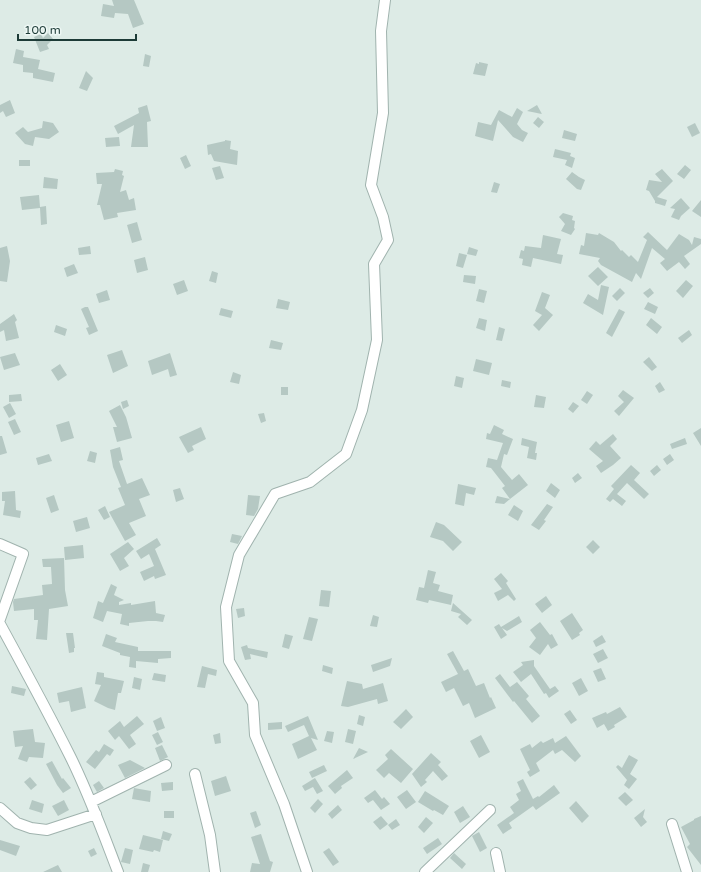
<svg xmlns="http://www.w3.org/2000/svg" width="701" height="872" font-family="'Varela Round',sans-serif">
  <rect width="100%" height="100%" fill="#ddebe6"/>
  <path fill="#b5c8c3" d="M112,0H134L144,24L133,28L128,14L115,13L114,18L101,16L103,4L114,6Z
    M48,33L53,39L47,45L49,49L40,52L34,37L41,34L43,38Z
    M16,49L24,51L23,57L40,60L38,69L55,73L53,82L33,78V73L23,72V65L13,63Z
    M145,54L151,56L149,67L143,66Z
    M479,62L488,64L485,76L473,74L476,63L479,64Z
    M86,71L93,78L87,91L79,88Z
    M10,100L15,113L6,117L3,111L0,113V105Z
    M147,105L151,121L147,122L148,147H131L134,125L118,134L114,126L139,113L138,108Z
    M537,105L542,114L527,111Z
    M517,108L523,112L517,124L522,130L528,133L523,142L513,137L498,120L493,141L475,136L478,122L491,125L499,110L512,117Z
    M538,117L544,122L539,128L533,123Z
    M43,121L53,123L59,132L49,139L35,137L33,146L25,144L15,133L23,127L28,132L42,128Z
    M695,123L700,133L692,137L687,127Z
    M564,130L577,134L575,141L562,138Z
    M119,137L120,146L106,147L105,138Z
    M225,140L231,141L230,149L238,151L237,165L214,161L211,154L208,155L207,145L225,141Z
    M555,149L571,153L570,156L575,158L572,168L565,165L567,160L553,157Z
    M186,155L191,166L185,169L180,158Z
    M19,160H30V166H19Z
    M685,165L691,170L684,179L677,174Z
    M220,166L224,178L216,180L212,168Z
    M115,169L123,171L122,175L124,176L120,192L126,190L129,200L134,198L136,210L117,213L118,217L104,220L100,205H97L102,184H97L96,173L114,172Z
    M662,169L673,181L657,197L667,200L665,206L655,203V201L649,191L646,190L649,180L662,182L655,174Z
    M572,172L579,177L585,180L581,190L577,189L566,179Z
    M44,177L58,179L57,189L43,188Z
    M494,182L500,184L497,193L491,192Z
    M39,195L40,207L46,206L47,224L41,225L40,208L22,210L20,197Z
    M681,198L690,208L681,216L679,220L671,217L675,209L670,208Z
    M701,200V217L692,211Z
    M563,213L573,216L572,220L575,221L574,228L575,229L571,235L561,231L565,224L559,217Z
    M137,222L142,240L132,243L127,225Z
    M648,232L667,250L679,234L689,240L692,245L694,237L701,239V244L684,256L690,264L685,269L679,262L667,271L660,263L665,259L652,248L641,279L636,273L632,282L601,265L598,261L600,258L579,254L581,245L584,246L586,233L598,235L599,233L614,242L621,251L622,250L629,257L631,255L638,262L647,240L643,237Z
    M543,235L561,239L557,254L563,255L561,264L533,258L531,267L522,265L523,259L519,258L521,250L524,251L525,246L541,248Z
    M7,246L10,261L7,282L0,281V248Z
    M90,246L91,254L79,255L78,248Z
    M469,247L478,250L476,256L467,254Z
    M459,253L467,255L463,268L456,266Z
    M145,257L148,270L137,273L134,260Z
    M74,264L78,273L67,277L64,268Z
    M598,267L608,277L598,286L588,276Z
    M212,271L218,273L216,283L209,281Z
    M464,275L476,276L475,284L463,282Z
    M184,280L188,291L177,295L173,284Z
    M686,280L693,286L683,298L676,291Z
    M601,285L609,287L603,315L583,303L588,294L598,300Z
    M620,288L625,293L617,301L612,296Z
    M650,288L654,293L648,298L643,293Z
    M479,289L487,291L484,303L476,301Z
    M107,290L110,300L99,303L96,294Z
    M542,292L550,295L545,308L553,315L539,331L533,325L542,315L535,311Z
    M278,299L290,302L288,310L276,308Z
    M648,302L658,307L655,314L644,309Z
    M85,307H88L98,331L89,335L86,328L89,327L81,309Z
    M221,308L233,311L231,318L219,315Z
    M619,309L625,312L612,337L606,333Z
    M14,314L17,320L15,322L19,338L6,341L4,330L0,332V324Z
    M479,318L487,320L485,331L476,328Z
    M651,318L662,327L657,334L646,325Z
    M56,325L67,329L65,336L54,332Z
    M499,327L505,329L502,341L496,340Z
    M689,330L692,335L682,343L678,338Z
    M271,340L283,343L281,350L269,348Z
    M122,350L128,366L113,373L107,355Z
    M15,353L20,365L4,370L0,357Z
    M170,353L177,375L170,377L168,369L152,375L148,361Z
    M649,357L657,367L652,371L643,362Z
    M476,359L492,363L489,375L473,371Z
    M60,364L67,375L58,381L51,370Z
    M233,372L241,375L239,384L230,382Z
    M456,376L464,378L462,388L454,386Z
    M502,380L511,382L510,388L501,386Z
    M660,382L665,390L659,393L655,386Z
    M281,387H288V395H281Z
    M623,390L634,398L619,416L614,411L624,402L618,396Z
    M587,391L593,395L587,404L581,400Z
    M21,394L22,401L9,402V395Z
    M536,395L546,397L544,408L534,407Z
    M127,400L129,406L123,409L121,402Z
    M573,402L579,406L573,413L568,409Z
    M10,403L16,414L9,418L3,407Z
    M120,405L126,417L132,438L117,442L113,427H117L109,411Z
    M264,413L266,421L261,423L258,414Z
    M15,419L21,432L14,435L8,422Z
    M69,421L74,438L61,442L56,425Z
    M494,425L504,430L502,434L513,439L507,455L504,454L501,467L512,480L519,474L528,485L510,499L502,488L505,486L491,468L486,467L488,458L497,460L503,443L486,439L487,433L490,434Z
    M201,427L206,439L192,446L194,450L188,453L179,437Z
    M701,428V446L693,433Z
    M613,434L617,439L610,446L621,458L613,465L601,473L596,466L603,461L589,449L596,441L600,445Z
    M0,436H2L7,453L0,455Z
    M522,438L537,442L535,453H537L536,460L527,458L529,447L521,445Z
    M685,438L687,444L672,449L670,444Z
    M120,447L123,460L119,461L127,484L142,478L150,495L139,499L146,516L129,523L136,535L125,541L109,512L125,505L118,488L121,487L113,467L110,450Z
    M90,451L97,453L95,463L87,461Z
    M49,454L52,461L38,465L36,458Z
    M670,454L674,460L667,465L663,459Z
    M631,465L640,473L634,480L649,494L644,499L627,483L617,494L626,501L622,506L613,499L610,502L606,499L614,489L611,486Z
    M657,465L661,470L654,476L650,471Z
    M578,473L582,478L575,483L572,478Z
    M551,483L560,490L555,498L546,491Z
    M458,484L476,488L474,495L466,493L464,506L455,504Z
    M180,488L184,499L176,502L173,490Z
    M15,491L16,510L21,511L20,518L3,515L5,501H2V492Z
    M54,495L59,510L51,513L46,498Z
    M248,495L260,496L258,509L254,516L246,515Z
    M497,496L510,499L504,504L495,503Z
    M547,504L553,507L544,520L546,521L539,530L531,525Z
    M514,505L523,511L518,521L508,515Z
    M105,506L110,517L104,520L98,510Z
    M87,517L90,528L76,532L73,521Z
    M436,522L444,525L462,542L453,551L443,541L430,537Z
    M232,534L242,536L238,544L230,542Z
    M157,538L161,545L155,549L166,575L155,579L154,576L144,581L140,572L154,566L149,554L141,559L136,551Z
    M593,540L600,547L593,554L586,547Z
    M128,542L134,549L124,558L129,566L120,571L110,554Z
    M83,545L84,558L65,560L64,547Z
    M64,558L65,590L68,606L49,609L47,640L36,639L38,620H34V609L14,611L13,602L14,599L43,595L42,585L52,584L51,567H43L42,559Z
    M428,570L436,572L433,583L440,585L438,591L453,595L451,605L429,600L428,603L416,600L419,587L424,588Z
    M501,573L508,581L506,583L516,599L514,601L508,595L498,601L494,593L502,589L494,579Z
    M111,584L117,587L114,595L124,600L119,602V605L131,603V605L155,601L156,613L165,615L163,622L156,621H148L129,623V626L120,624L122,614L107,611L103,622L93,618L98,601L103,603Z
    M321,590L331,591L329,607L319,606Z
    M546,596L552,605L542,613L535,604Z
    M453,603L472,620L467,625L458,617L461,614L451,611Z
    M244,608L245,616L238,618L236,609Z
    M572,613L583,630L579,633L580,635L572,640L560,621Z
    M373,615L379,617L377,627L370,626Z
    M519,616L522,622L507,631L502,628L507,635L501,639L494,627L499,624L501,627Z
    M309,617L318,619L312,641L303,639Z
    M540,622L550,635L552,634L558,645L551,649L548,644L540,655L529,647L536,638L530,630Z
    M66,633H73L75,648H74V652L69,653Z
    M106,634L117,638L115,642L138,647V651H171V658L158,659V663L136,661V668L129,667L130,657L120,655V653L102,646Z
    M285,634L293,636L289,649L282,647Z
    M602,635L606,642L596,647L593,641Z
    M247,645L248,648L268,652L267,658L250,654L251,659L245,660L241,647Z
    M603,649L608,658L598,663L593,654Z
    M453,651L464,671L468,669L476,686L484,683L490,698L491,697L496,708L475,718L469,703L463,706L454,688L446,692L441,682L458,674L447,654Z
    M392,658L390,666L373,672L371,665Z
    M534,660V666L550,689L555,686L559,691L549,698L546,693L544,694L531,674L521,682L513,672L523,665L521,662Z
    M323,665L333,668L332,674L322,671Z
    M202,666L217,670L216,676L208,674L205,688L197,687Z
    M601,668L606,679L598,682L593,671Z
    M97,672L104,673V677L124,681L121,693H118L115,710L108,708L94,701L101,685L95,684Z
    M154,673L166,675L165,682L152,680Z
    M500,674L510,687L517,682L529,696L526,699L540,716L532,723L514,701L513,702L495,678Z
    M134,677L142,679L140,690L132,688Z
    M581,678L588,691L579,696L572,683Z
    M347,681L362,684L363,689L383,683L388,701L378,704L377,699L348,707L341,706Z
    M12,686L26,689L24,696L11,693Z
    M82,687L86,708L71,712L69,701L59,703L57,693Z
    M620,707L627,717L614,725L615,727L608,731L604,724L597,728L592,718L606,712L607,714Z
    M406,709L413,717L401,729L393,722Z
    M570,710L577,720L571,724L564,714Z
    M359,715L365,717L363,726L357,724Z
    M137,716L144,724L130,735L136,744L129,749L119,736L115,740L108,731L120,721L124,727Z
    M308,716L318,740L311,738L317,750L298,759L292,744L309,736L304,725L288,732L285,726Z
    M161,717L165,728L157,731L153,721Z
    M282,722V729L268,730V723Z
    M33,729L35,742L45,743L43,758L29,757L27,762L18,759L23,746L15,747L13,731Z
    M348,729L356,731L353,744L345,742Z
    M327,731L334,732L332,743L324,741Z
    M158,732L163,742L157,745L152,735Z
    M220,733L221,743L215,744L213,735Z
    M481,735L490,752L479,758L470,741Z
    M566,736L581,756L575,762L562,750L555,754L553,750L536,763L540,771L530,777L527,772L530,770L520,749L530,744L532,748L541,741L543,743L553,738L555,743Z
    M104,744L114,750L110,756L107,754L95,769L86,762L96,750L99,752Z
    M162,745L168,757L160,761L155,748Z
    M359,748L368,752L353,759Z
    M391,749L413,769L401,783L389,773L384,778L376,770L388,759L385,755Z
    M431,753L441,762L438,765L448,776L442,781L433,771L425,780L427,782L421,787L412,774Z
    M629,755L638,760L630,774L637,779L629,789L624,785L627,780L616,767L618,765L622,768L623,766Z
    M130,760L145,768L125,778L118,765Z
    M52,761L62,779L63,778L71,788L63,793L57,785L46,764Z
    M324,765L327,771L312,778L309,772Z
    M347,770L353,778L341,786L342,788L335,794L328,786Z
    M226,776L231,791L215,796L211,781Z
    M30,777L37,785L31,790L24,782Z
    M315,778L323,791L317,794L313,787L305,791L302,786Z
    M523,779L533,799L538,796L539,797L554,785L560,793L536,810L533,806L509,823L512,828L503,834L497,825L514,813L510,807L519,800L516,794L521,791L517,782Z
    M99,781L104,788L97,792L93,785Z
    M173,782V790L162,791L161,783Z
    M134,788L151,791L150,802L132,799Z
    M375,790L382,799L384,797L390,804L381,810L373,800L368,803L364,798Z
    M407,790L416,802L406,809L397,797Z
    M425,791L449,806L443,815L434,810L433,811L418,802Z
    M625,792L633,800L626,806L618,798Z
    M318,799L323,804L315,813L310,808Z
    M32,800L44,804L42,813L29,809Z
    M64,800L69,810L58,816L52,806Z
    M576,801L589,816L582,823L569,808Z
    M338,805L342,810L332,819L328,814Z
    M463,806L470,817L460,823L454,812Z
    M645,809L643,817L647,822L641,827L634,818Z
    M164,811H174V818H164Z
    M256,811L261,825L255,828L250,813Z
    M381,816L388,824L380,830L373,822Z
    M701,816V865L687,847L690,844L681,827L694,820V819Z
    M426,817L433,823L424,833L418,827Z
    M396,819L400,825L392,830L388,825Z
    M163,831L172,834L169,841L161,839Z
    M479,832L487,848L480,852L472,836Z
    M261,834L270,861L273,862L270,872H250L252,863L260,864L251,837Z
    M143,835L163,840L160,852L154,850L153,852L139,849Z
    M438,838L442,844L427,854L423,848Z
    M0,840L20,846L16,856L0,850Z
    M94,848L97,854L91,857L88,851Z
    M125,848L133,850L130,864L121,862Z
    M329,848L339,862L333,866L323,852Z
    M454,853L466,864L462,869L450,858Z
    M143,863L150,865L148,872H141Z
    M58,865L62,872H43Z"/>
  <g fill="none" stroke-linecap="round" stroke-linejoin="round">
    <defs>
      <path id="minor" d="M0,544L23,554L0,619
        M0,624C24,668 48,712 70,756C89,794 103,833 118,872
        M195,774L210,835L215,872
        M91,802L166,765
        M0,808L17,823L31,828L47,830L96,814
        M672,824L687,872
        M496,853L500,872
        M307,872L284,804L255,735L253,703L229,661L226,607L239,555L275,494L310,482L346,454L362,410L377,340L374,264L388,240L383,217L371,185L383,113L381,31L385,0
        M425,872L490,810"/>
    </defs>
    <use href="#minor" stroke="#a0b3ae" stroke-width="12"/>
    <use href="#minor" stroke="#fff" stroke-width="10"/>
  </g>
  <path d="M18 34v6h118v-6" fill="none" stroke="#1d3b37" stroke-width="2"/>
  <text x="24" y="34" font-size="12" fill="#1d3b37" stroke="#edf7f4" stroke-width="3" paint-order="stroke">100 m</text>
</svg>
